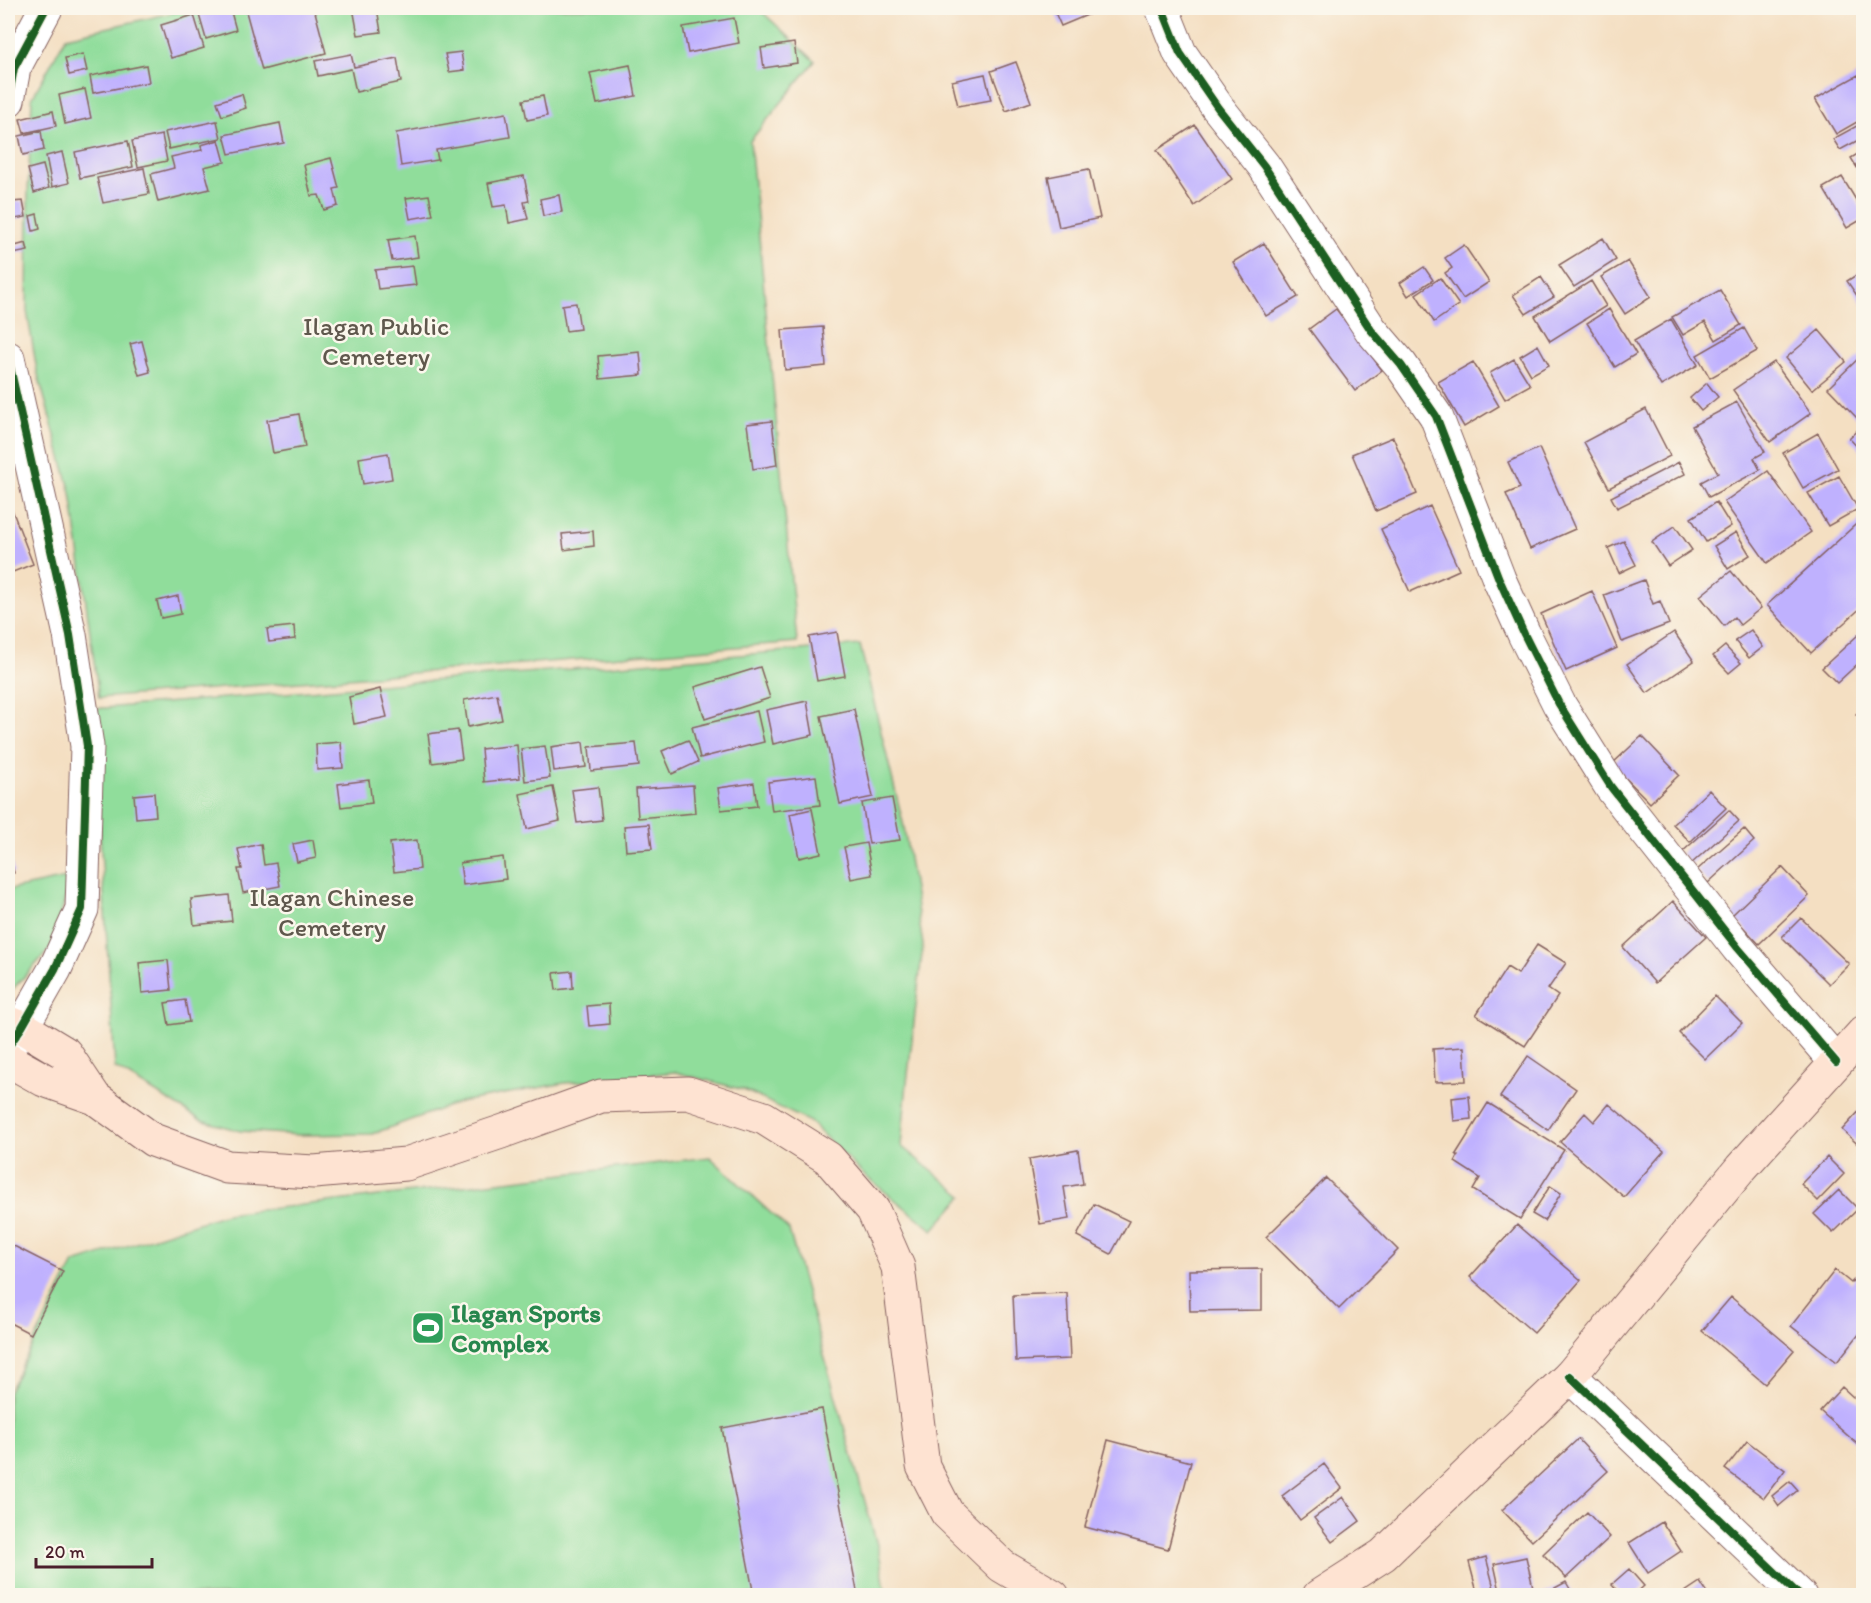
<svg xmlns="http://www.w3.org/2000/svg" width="1871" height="1603" font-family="Itim,sans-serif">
  <rect width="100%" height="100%" fill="#fbf7ec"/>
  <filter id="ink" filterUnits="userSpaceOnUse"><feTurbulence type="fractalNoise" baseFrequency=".0167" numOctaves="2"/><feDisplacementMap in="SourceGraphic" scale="12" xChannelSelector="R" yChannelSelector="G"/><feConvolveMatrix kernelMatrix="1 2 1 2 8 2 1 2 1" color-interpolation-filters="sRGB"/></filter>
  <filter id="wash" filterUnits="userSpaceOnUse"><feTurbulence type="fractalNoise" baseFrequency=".008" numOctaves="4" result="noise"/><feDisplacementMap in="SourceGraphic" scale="24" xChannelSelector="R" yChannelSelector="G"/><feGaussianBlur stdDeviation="1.35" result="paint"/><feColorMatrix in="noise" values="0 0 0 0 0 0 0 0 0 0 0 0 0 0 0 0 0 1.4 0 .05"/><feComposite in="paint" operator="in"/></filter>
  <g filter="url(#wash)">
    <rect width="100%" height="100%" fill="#f4dfc2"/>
    <path fill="#90dd9b" stroke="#6d7e63" stroke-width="1.5" d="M194,8H758L815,61L750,141L797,642L99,698L71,493L37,371L27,311L28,194L32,98L66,37Z
      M860,645L904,827L923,945L907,1083L901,1146L963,1196L933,1230L864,1175L810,1122L744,1090L675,1072L565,1083L460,1102L372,1134L299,1135L240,1131L201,1120L115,1068L92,709Z
      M71,877L52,947L8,994V890Z
      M710,1157L789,1230L879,1552L886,1595H8V1393L74,1263L226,1214Z"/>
    <g id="blocks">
      <path fill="#bfb1fe" d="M197,8H230L236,30L206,39Z
        M245,8H314L326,53L262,70Z
        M353,8H377L381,32L358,35Z
        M1053,8H1104L1061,26Z
        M194,15L204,48L171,58L161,25Z
        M734,18L739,43L688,53L683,27Z
        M794,43L797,63L764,68L761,48Z
        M461,52L464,70L449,72L445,54Z
        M83,54L87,71L69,75L65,58Z
        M351,54L354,67L397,58L401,82L356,92L351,69L318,76L315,61Z
        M1016,62L1031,102L1006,111L991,71Z
        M146,65L149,82L93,93L90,76Z
        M630,65L636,96L597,104L590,73Z
        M985,74L991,100L958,106L952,81Z
        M1858,75L1864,84V118L1836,134L1815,99Z
        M85,89L91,118L65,124L59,95Z
        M242,94L246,108L222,116L217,102Z
        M543,96L547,116L527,120L523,100Z
        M53,111L56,126L24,133L20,119Z
        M506,113L510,137L436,150L438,160L401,166L396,133Z
        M217,121L221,138L169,149L165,132Z
        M1864,122V137L1840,150L1833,139Z
        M280,123L284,143L229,154L224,135Z
        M1195,125L1232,179L1194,206L1157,150Z
        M41,131L44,150L23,155L19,136Z
        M162,135L167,161L138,167L132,141Z
        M219,140L225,162L204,167L210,189L158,202L151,174L174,168L171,157L202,150L201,145Z
        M128,141L133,167L80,178L75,152Z
        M1864,150V179L1851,158Z
        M62,152L69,183L52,187L46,156Z
        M331,158L339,188L334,189L338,206L324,210L319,195L311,196L304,165Z
        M43,165L49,188L34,193L28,169Z
        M144,168L149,194L103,203L97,178Z
        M1089,169L1100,218L1059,227L1048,177Z
        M524,176L529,201L524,202L528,219L509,223L506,205L493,207L488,183Z
        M1842,177L1864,213V218L1847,228L1823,188Z
        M429,195L433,215L410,219L406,198Z
        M559,195L562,212L543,216L540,199Z
        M23,201L26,217L15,219L12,202Z
        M37,214L40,229L33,231L30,216Z
        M415,236L418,257L392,261L388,240Z
        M1603,238L1616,260L1574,287L1559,265Z
        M26,243L28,251L13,254L11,247Z
        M1264,243L1298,297L1266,316L1233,262Z
        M1464,245L1489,282L1463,299L1445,273L1452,268L1445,258Z
        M1628,261L1651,297L1625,314L1601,277Z
        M413,266L416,285L378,289L375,270Z
        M1424,267L1433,280L1408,296L1400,283Z
        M1864,270V306L1847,281Z
        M1541,277L1554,297L1526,314L1513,295Z
        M1440,278L1459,305L1434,322L1416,294Z
        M1591,281L1606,306L1550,341L1535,316Z
        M1720,290L1741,325L1716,340L1705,322L1683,335L1672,317Z
        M576,303L580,329L566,331L562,305Z
        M1336,309L1382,370L1355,391L1309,329Z
        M1609,309L1636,354L1615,367L1587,323Z
        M1671,319L1698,365L1661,386L1634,341Z
        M823,327L826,366L785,370L782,330Z
        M1744,328L1757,351L1710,378L1697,355Z
        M1819,330L1846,362L1812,390L1786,358Z
        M142,341L150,372L139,375L130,344Z
        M1538,345L1549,365L1531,375L1520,356Z
        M640,352L642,375L600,379L598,356Z
        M1864,353V414L1858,419L1828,388Z
        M1514,359L1530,385L1505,399L1490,373Z
        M1473,362L1499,406L1464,427L1438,382Z
        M1774,362L1811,413L1770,442L1733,390Z
        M1707,383L1718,397L1701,411L1690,398Z
        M1737,402L1765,452L1754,458L1760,470L1709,497L1701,482L1718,473L1692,426Z
        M1646,409L1670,456L1609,488L1584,442Z
        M299,414L305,447L273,453L267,420Z
        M772,421L777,465L753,469L747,424Z
        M1864,424V454L1849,438Z
        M1818,433L1838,469L1803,488L1783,453Z
        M1393,437L1417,494L1376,511L1352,454Z
        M1539,448L1575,529L1530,549L1506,494L1520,488L1508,462Z
        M388,453L392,479L363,484L359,458Z
        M1679,462L1685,474L1617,508L1611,497Z
        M1768,471L1811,532L1767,563L1724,502Z
        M1839,476L1858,509L1828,526L1808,493Z
        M1716,502L1731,526L1706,542L1691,518Z
        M1430,506L1459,570L1410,592L1381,529Z
        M11,507L33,564L8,574V508Z
        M1864,517V605L1811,653L1767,605Z
        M1675,526L1692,550L1668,566L1652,542Z
        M593,531L594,546L564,550L562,534Z
        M1736,532L1750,555L1728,569L1714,546Z
        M1624,541L1636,565L1619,573L1608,548Z
        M1731,571L1761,608L1740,625L1734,617L1724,626L1700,596Z
        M1644,580L1653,604L1660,601L1669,624L1622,642L1604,595Z
        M1592,591L1617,648L1566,671L1541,614Z
        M178,596L181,614L161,618L157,601Z
        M294,626L295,639L269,642L267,629Z
        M1751,630L1763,647L1749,658L1735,641Z
        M837,632L845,676L817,681L809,637Z
        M1674,632L1694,661L1647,693L1627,664Z
        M1858,635L1864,641V658L1837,683L1822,668Z
        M1725,646L1741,663L1729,673L1713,656Z
        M760,667L770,698L705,719L695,687Z
        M380,689L387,717L354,724L349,697Z
        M497,694L502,720L468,727L464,700Z
        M807,701L813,735L773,744L766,710Z
        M1864,707V722L1856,714Z
        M854,709L873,797L840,804L821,716Z
        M757,711L764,742L700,758L692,727Z
        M458,730L462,759L432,763L428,734Z
        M1642,736L1679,775L1650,803L1612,764Z
        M688,740L698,762L672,774L662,751Z
        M341,742L343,768L317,770L316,744Z
        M583,742L586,767L554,771L551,747Z
        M636,743L639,766L591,771L589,747Z
        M517,745L520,778L484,782L481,749Z
        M545,746L550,778L525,781L521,749Z
        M816,776L820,805L772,811L768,782Z
        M369,780L372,803L341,807L338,784Z
        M754,783L757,806L721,810L718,788Z
        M693,785L695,813L638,818L636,789Z
        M553,787L560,821L527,829L520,794Z
        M598,787L602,820L577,823L572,790Z
        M1709,790L1726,808L1690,842L1673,824Z
        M154,793L156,816L136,818L134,795Z
        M892,798L900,840L869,844L862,803Z
        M812,809L821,853L799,858L790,814Z
        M1729,810L1739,821L1691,864L1681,853Z
        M649,824L652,849L626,851L624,826Z
        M1744,829L1754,841L1708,883L1697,870Z
        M313,840L316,858L297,862L293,844Z
        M417,840L420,869L394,872L390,843Z
        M866,843L872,875L851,879L844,847Z
        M261,844L264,865L276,863L280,886L243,893L238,869H242L238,849Z
        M8,848L14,873L8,874Z
        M503,857L506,879L463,885L460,863Z
        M1782,867L1809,896L1759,944L1732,915Z
        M229,895L232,921L194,925L191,899Z
        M1673,901L1706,937L1655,983L1623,947Z
        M1801,918L1849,964L1829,984L1782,937Z
        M1537,945L1566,963L1548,989L1558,996L1525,1046L1476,1015L1507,967L1518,974Z
        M168,960L171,990L142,993L139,963Z
        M572,971L573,988L556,990L554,973Z
        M1715,996L1742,1023L1705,1059L1679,1033Z
        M185,1000L189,1022L169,1025L165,1003Z
        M609,1004L610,1024L589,1026L587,1006Z
        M1464,1047L1466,1081L1435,1082L1433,1049Z
        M1528,1056L1576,1089L1548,1130L1500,1097Z
        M1469,1096L1471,1119L1454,1121L1452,1098Z
        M1488,1103L1564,1150L1520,1219L1473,1190L1480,1178L1455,1162L1458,1156L1456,1154Z
        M1609,1104L1664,1151L1624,1197L1560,1142L1585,1113L1594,1122Z
        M1864,1106V1150L1842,1130Z
        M1078,1150L1083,1184L1064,1187L1069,1219L1040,1224L1029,1159Z
        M1827,1157L1844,1174L1818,1201L1801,1184Z
        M1326,1178L1398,1250L1339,1309L1266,1237Z
        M1550,1186L1561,1193L1544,1221L1532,1214Z
        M1839,1190L1858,1209L1833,1233L1814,1214Z
        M1094,1204L1129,1221L1111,1254L1077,1236Z
        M1517,1225L1581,1280L1534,1333L1470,1277Z
        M8,1243L63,1271L31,1334L8,1322Z
        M1262,1269V1310L1190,1311L1189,1270Z
        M1835,1270L1851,1283L1859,1273L1864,1276V1328L1837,1362L1791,1326Z
        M1067,1293L1070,1359L1016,1361L1013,1295Z
        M1731,1297L1794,1350L1765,1384L1702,1331Z
        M1842,1387L1864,1407V1450L1820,1411Z
        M822,1409L858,1596H754L722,1428Z
        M1578,1439L1608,1471L1532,1541L1502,1510Z
        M1108,1440L1191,1462L1168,1549L1085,1527Z
        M1747,1441L1785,1470L1764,1498L1725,1469Z
        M1324,1464L1342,1488L1300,1520L1282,1496Z
        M1790,1481L1798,1490L1779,1506L1772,1496Z
        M1343,1497L1360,1521L1332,1542L1314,1518Z
        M1587,1512L1610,1537L1566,1578L1543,1554Z
        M1662,1522L1681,1551L1648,1573L1629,1543Z
        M1486,1557L1496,1596H1478L1469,1562Z
        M1526,1557L1535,1596H1501L1494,1564Z
        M1629,1569L1644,1586L1633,1596H1623L1612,1584Z
        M1566,1582L1574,1596H1540Z
        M1700,1582L1709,1596H1679Z"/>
    </g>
  </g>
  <g filter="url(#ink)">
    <use href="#blocks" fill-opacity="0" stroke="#866260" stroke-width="1.5"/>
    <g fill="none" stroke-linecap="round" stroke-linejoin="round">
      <defs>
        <path id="tertiary" d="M1162,8L1180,53L1218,108L1264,166L1371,330L1401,365L1436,416L1499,579L1524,634L1559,704L1611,787L1738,948L1836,1062
          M8,100L14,68L46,8
          M8,358L70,635L87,746L82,909L55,969L22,1027L8,1047
          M1570,1376L1800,1596"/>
        <path id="secondary" d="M8,1023L22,1027L65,1053L95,1098
          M8,1060L44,1080L95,1098L153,1140L227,1167L314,1172L406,1164L501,1132L601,1096L688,1093L764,1118L828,1158L873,1210L898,1267L923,1466L947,1513L1002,1566L1053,1596
          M1319,1596L1383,1555L1570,1376L1741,1168L1864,1032"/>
      </defs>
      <use href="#tertiary" stroke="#866260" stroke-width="35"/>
      <use href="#secondary" stroke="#866260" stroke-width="35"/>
      <use href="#tertiary" stroke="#fff" stroke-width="33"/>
      <use href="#secondary" stroke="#fee3d2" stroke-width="33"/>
      <defs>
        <path id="cycleway" d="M1162,8L1180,53L1218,108L1264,166L1371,330L1401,365L1436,416L1499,579L1524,634L1559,704L1611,787L1738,948L1836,1062
          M8,100L14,68L46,8
          M8,358L70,635L87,746L82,909L55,969L22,1027L8,1047
          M1570,1376L1800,1596"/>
      </defs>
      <use href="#cycleway" stroke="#fbf7ec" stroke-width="11"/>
      <use href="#cycleway" stroke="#1b5e20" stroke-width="8"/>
    </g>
  </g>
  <defs>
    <symbol id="stadium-square" viewBox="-11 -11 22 22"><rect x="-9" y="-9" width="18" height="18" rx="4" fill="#2e9e5b" stroke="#fbf7ec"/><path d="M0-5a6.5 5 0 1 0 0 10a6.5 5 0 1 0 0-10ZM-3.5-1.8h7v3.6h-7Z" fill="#fff"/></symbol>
  </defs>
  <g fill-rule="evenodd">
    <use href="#stadium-square" x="409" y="1309" width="38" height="38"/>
  </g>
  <g text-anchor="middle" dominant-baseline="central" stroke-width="5" stroke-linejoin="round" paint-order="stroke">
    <g font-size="26" fill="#5f584d" stroke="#fbf7ec">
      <text x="376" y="326">Ilagan Public<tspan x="376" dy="30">Cemetery</tspan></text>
      <text x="332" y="897">Ilagan Chinese<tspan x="332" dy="30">Cemetery</tspan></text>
    </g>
    <g font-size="26" font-weight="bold" fill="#27864d" stroke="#fbf7ec" text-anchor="start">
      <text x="451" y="1313">Ilagan Sports<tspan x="451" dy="30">Complex</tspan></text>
    </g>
  </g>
  <rect width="1871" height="1603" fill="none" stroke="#fbf7ec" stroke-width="30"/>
  <path d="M36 1558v9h116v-9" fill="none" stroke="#4a1f2b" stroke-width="3"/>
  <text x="45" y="1558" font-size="18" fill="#4a1f2b" stroke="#fbf7ec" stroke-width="4.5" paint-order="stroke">20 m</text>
</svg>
